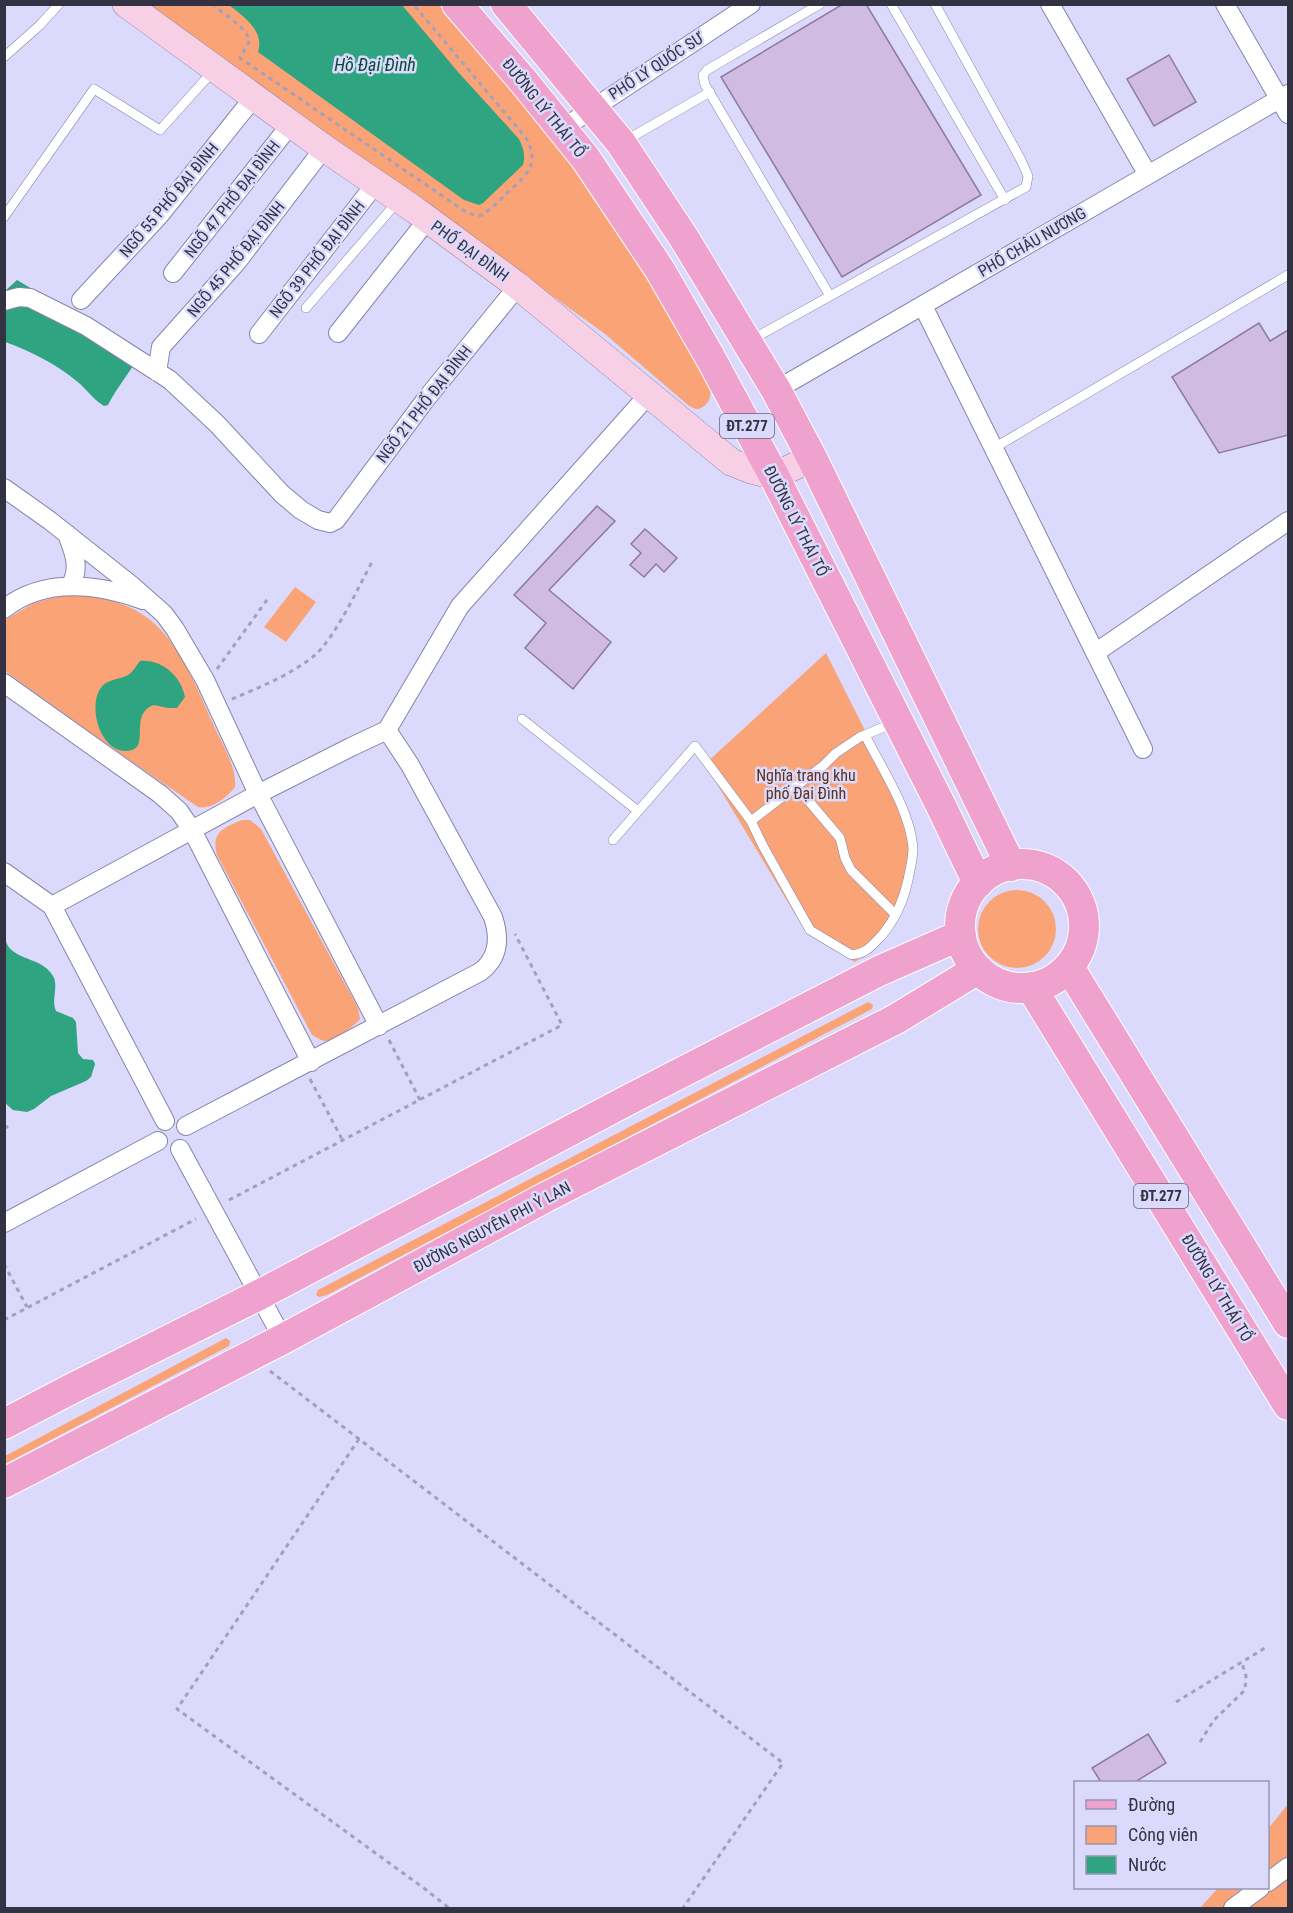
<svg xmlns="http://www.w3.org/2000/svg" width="1293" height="1913" font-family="'Roboto Condensed',sans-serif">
  <rect width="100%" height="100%" fill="#dbd9fc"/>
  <path fill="#faa377" d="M151,5H439C484,56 529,108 570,163C616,226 659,293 698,362C704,374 719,395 704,406C698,411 694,409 688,405L605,334L508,264L237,78Z
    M295,587L316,602L286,642L264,627Z
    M64,595C160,595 180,648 214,726C222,744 237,767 235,787C227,797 212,810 198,807L115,750L5,671V620L34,603Z
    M826,653L910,820C924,878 905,929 855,962L807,934L705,764Z
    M242,820H250L261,829L358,1008L360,1019C355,1026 334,1040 326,1041C321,1041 316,1037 312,1035L217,855C211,832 223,828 242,820Z
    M978 929a39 39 0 1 1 78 0a39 39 0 1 1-78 0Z
    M868,1002L873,1005L872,1009L327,1295L319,1297L316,1295L318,1290Z
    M226,1338L230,1341L229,1346L5,1464V1456Z
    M1288,1804V1908H1200L1218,1888H1268V1829Z"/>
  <path fill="#2fa480" d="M229,5H402L458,72L519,139C523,147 526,156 523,165L483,203L479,205L464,200L258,52C265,31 243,16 229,5Z
    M17,280L108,334L138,357C129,374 117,387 108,405L104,406C94,400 88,391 79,383C58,365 31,351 5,342V291Z
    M140,661C162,659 181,676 185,697L177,708H168L154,705C129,713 149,745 132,750C103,758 87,710 100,689C106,679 118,680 128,675C133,672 136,666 140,661Z
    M4,923C5,930 4,939 8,946C18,961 45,958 54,978C58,989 51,1000 56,1011L73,1018L76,1022L78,1053L83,1059L93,1060L95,1064L91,1077L86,1081L51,1096L34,1109L27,1112L13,1110L5,1103Z"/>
  <path fill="#d0bce3" stroke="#8d7a9f" stroke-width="1.5" d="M843,4H866L981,195L842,277L721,77Z
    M1169,55L1196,102L1154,126L1127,79Z
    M1259,323L1270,341L1288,330V435L1219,453L1172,377Z
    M597,506L615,521L549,590L611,642L573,689L525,648L546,623L514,595Z
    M645,529L677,558L664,572L656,564L644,577L630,565L641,553L631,544Z
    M1148,1734L1166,1763L1135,1782H1101L1092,1768Z"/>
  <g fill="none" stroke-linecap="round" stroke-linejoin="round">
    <defs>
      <path id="lane" d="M820,4L707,70L703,75L705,85L830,296
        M891,4L1005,200
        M4,57L40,25L59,4
        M623,142L710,92
        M4,217L94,89L160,130L213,71
        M306,308L398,201
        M751,340L1026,187L1028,176L1021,160L935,4
        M994,448L1288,275
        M522,719L638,811
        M796,786L840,838L845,858L851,870L895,914
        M751,821L763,846L810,930L850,954C864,957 874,943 883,934C895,919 904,899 908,880C910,869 913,859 913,848C910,810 882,769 865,735
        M613,840L695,746L751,821L824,765L836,753L860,737L896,722"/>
      <path id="street" d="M1050,4L1148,175
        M1225,4L1288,114
        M562,129L751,4
        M173,273L291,124
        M81,300L159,216L254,97
        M4,301L19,297L30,298L86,326L170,380L217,424L282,494L301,510L318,520L330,523L336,520L426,399L518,286
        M923,306L1143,749
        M338,333L428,219
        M259,334L376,183
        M157,372L161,347L237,262L324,148
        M776,390L1288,94
        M4,488L49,520L130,584L164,614L175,629L205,680L258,794L379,1026
        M67,534C74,552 81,569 70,586
        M4,609C44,577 98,584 143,600
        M1095,653L1288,521
        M4,683L160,794L179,811L192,830L311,1062
        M4,872L52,906L165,1121
        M52,906L258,794L351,747L387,730L460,606L650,393
        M186,1126L480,972C499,958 500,938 493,917L410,765L387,730
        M180,1149L283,1339
        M4,1223L158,1141
        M1268,1882L1288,1867
        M1233,1908L1260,1888"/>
      <path id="secondary" d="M126,4L324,148L415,210L518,286L731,462L751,470L774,476L812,458"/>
      <path id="primary" d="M457,4L524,82L586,159L660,270L710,357L774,476L940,804L978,883
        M506,4L621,143L684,238L776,390L812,458L1011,866
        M960 926a62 62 0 1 1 124 0a62 62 0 1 1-124 0Z
        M1069,967L1288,1323
        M1031,987L1288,1405
        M4,1424L71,1389L259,1295L628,1100L879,971L961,935
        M4,1483L283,1339L544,1198L896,1019L978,969"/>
    </defs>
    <use href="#lane" stroke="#8784ab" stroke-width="10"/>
    <use href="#street" stroke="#8784ab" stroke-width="20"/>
    <use href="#secondary" stroke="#8784ab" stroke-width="28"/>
    <use href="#primary" stroke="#fff" stroke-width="32"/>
    <path stroke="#a2a0bd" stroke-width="3" stroke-dasharray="4.5 4.5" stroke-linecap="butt" d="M212,4C225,15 243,25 250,40L240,58L466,212L477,216L482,215C491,209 499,201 507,193C526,176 541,164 526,138L413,4
      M217,669L267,600
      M232,699C258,688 293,674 315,655C335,638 359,586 373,560
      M389,1040L420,1100
      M310,1079L343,1141
      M4,1128L10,1126
      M229,1200L562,1025L515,934
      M4,1264L27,1307
      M4,1320L196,1219
      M270,1371L783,1763L683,1908
      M359,1439L177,1709L425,1889L449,1908
      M1176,1702L1265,1648
      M1200,1742L1214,1720L1245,1690L1246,1676L1242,1663"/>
    <use href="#lane" stroke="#fff" stroke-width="9"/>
    <use href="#street" stroke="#fff" stroke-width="18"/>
    <use href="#secondary" stroke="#f7d0e6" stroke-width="27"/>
    <use href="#primary" stroke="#eea2cd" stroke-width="30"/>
  </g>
  <g text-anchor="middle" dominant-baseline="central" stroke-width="5" stroke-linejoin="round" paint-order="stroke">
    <g fill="#dbd9fc" stroke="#65647a" stroke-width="1.5">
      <rect x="720" y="414" width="54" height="24" rx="4.5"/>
      <rect x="1134" y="1184" width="54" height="24" rx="4.5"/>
    </g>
    <g font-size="15" font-weight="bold" fill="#333242">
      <text x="747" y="426">ĐT.277</text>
      <text x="1161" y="1196">ĐT.277</text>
    </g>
    <g font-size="16" fill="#333242" stroke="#dbd9fc">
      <text transform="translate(656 66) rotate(-33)">PHỐ LÝ QUỐC SƯ</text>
      <text transform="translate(544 108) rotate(51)">ĐƯỜNG LÝ THÁI TỔ</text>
      <text transform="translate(232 199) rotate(-52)">NGÕ 47 PHỐ ĐẠI ĐÌNH</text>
      <text transform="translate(169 200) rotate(-50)">NGÕ 55 PHỐ ĐẠI ĐÌNH</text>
      <text transform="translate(1032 242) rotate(-30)">PHỐ CHÂU NƯƠNG</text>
      <text transform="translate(470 251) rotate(36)">PHỐ ĐẠI ĐÌNH</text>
      <text transform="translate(236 259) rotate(-51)">NGÕ 45 PHỐ ĐẠI ĐÌNH</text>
      <text transform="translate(317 259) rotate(-52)">NGÕ 39 PHỐ ĐẠI ĐÌNH</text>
      <text transform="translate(424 404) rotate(-52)">NGÕ 21 PHỐ ĐẠI ĐÌNH</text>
      <text transform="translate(796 521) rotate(63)">ĐƯỜNG LÝ THÁI TỔ</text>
      <text transform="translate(492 1227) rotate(-28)">ĐƯỜNG NGUYÊN PHI Ỷ LAN</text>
      <text transform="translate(1217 1288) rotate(59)">ĐƯỜNG LÝ THÁI TỔ</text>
    </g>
    <g font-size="16" fill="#5c321b" stroke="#dbd9fc">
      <text x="806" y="775">Nghĩa trang khu<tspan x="806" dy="18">phố Đại Đình</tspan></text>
    </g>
    <g font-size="18" font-style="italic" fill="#084a37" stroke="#dbd9fc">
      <text x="375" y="64">Hồ Đại Đình</text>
    </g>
  </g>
  <rect width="1293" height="1913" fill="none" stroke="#333242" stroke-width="12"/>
  <rect x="1074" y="1781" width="195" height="108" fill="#dbd9fc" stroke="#9896b2" stroke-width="1.5"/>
  <rect x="1086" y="1800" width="30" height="9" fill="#eea2cd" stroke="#9896b2" stroke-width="1.5"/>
  <text x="1128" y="1811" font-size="18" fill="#333242">Đường</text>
  <rect x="1086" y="1826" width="30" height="18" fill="#faa377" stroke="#9896b2" stroke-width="1.5"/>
  <text x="1128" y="1841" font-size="18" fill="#333242">Công viên</text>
  <rect x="1086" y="1856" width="30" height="18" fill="#2fa480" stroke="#9896b2" stroke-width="1.5"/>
  <text x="1128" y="1871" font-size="18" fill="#333242">Nước</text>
</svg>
